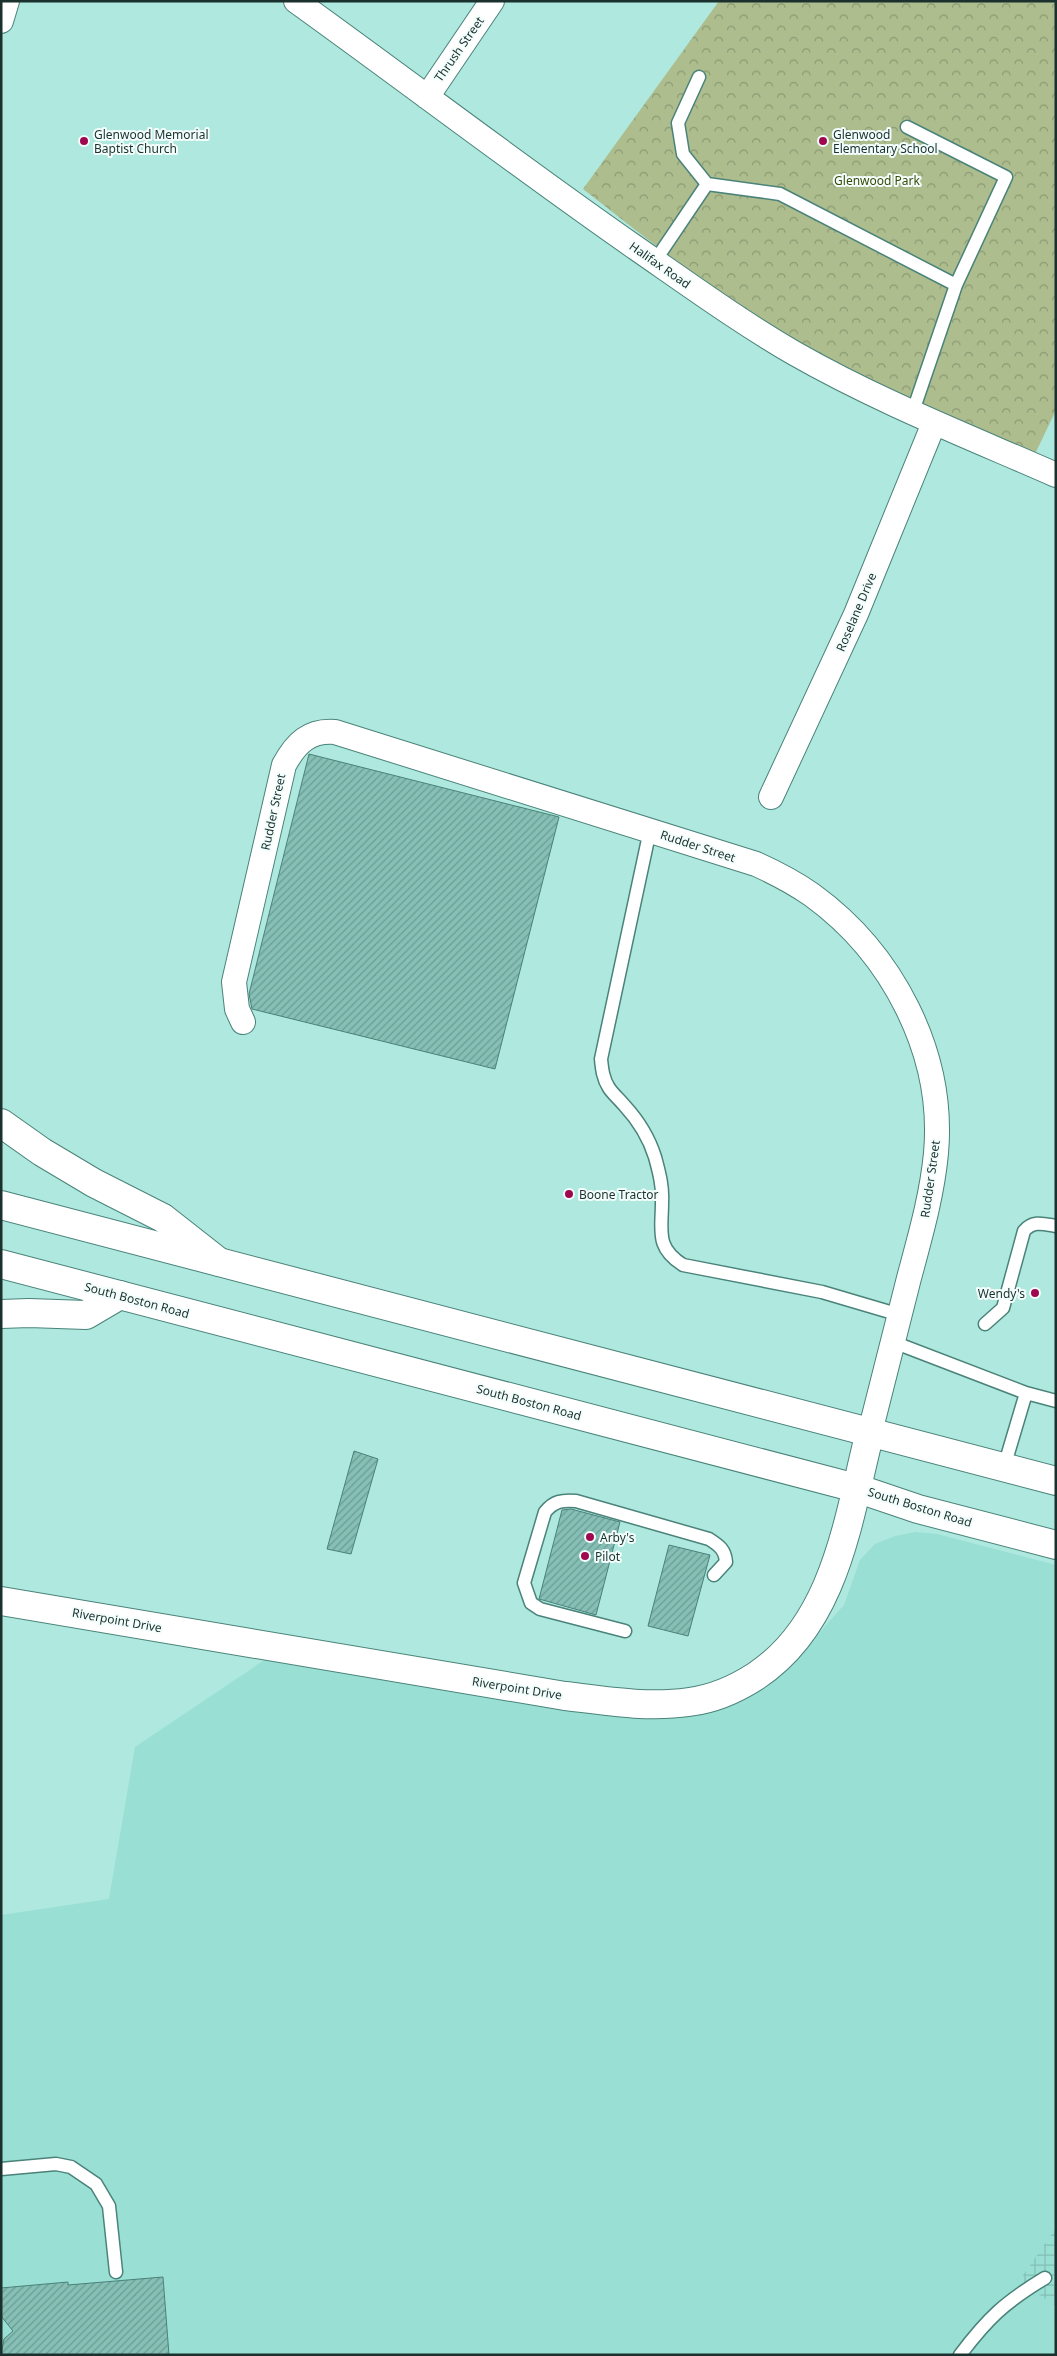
<svg xmlns="http://www.w3.org/2000/svg" width="1057" height="2356" font-family="'Noto Sans',sans-serif">
  <defs>
    <pattern id="industrial-grid" width="8" height="8" patternUnits="userSpaceOnUse" patternTransform="scale(1.25)"><rect width="8" height="8" fill="#99dfd3"/><path d="M0 4h8M4 0v8" fill="none" stroke="#83c0b5"/></pattern>
    <pattern id="park-crowns" width="20" height="18" patternUnits="userSpaceOnUse" patternTransform="scale(1.25)"><rect width="20" height="18" fill="#adbd8d"/><path d="M2 6a3 3 0 1 1 6 0M12 15a3 3 0 1 1 6 0" fill="none" stroke="#8c9a74"/></pattern>
    <pattern id="building-hatch" width="6" height="6" patternUnits="userSpaceOnUse" patternTransform="scale(1.25)"><rect width="6" height="6" fill="#85bfb5"/><path d="M-1 1l2-2M0 6l6-6M5 7l2-2" fill="none" stroke="#6c9c94"/></pattern>
  </defs>
  <rect width="100%" height="100%" fill="#aee8de"/>
  <path fill="#99dfd3" d="M915,1532L937,1534L1056,1565V2355H1V1915L109,1899L135,1747L269,1657L650,1718L687,1715L772,1680L812,1641L844,1605L860,1560L875,1544L895,1536Z"/>
  <path fill="url(#industrial-grid)" d="M1056,2228V2306L1019,2281Z"/>
  <path fill="url(#park-crowns)" d="M719,1H1056V410L1035,454C951,417 865,381 786,334C714,292 648,240 583,189Z"/>
  <path fill="url(#building-hatch)" stroke="#4a827a" d="M309,754L559,817L495,1069L252,1009L249,994Z
    M354,1451L378,1459L351,1554L327,1549Z
    M571,1509L620,1522L596,1615L539,1599L562,1510Z
    M669,1545L710,1555L688,1636L648,1626Z
    M163,2277L169,2355H1L4,2339L13,2331L1,2316V2288L68,2282V2285Z"/>
  <g fill="none" stroke-linecap="round" stroke-linejoin="round">
    <defs>
      <path id="service" d="M699,77L678,123L683,154L707,184
        M907,127L1006,177L956,285
        M655,261L707,184L780,194L956,285L912,414
        M650,830L601,1059C602,1069 603,1079 609,1088C613,1094 619,1099 624,1105C637,1119 649,1138 655,1157C659,1172 663,1186 662,1202C662,1231 655,1247 683,1265L822,1292L900,1315
        M985,1324L1003,1308L1024,1231C1033,1220 1044,1224 1056,1226
        M893,1342L1026,1393
        M1004,1467L1026,1393L1056,1401
        M625,1631L540,1609L531,1603L524,1583L545,1512C554,1501 562,1500 576,1501L709,1539C720,1546 725,1550 726,1562L714,1575
        M1,2169L56,2164L71,2167L96,2184L109,2206L116,2272
        M960,2355C988,2318 1005,2302 1045,2278"/>
      <path id="minor" d="M296,1C410,83 521,168 636,248C688,284 739,321 794,353C878,401 967,436 1056,475
        M1,21L7,1
        M427,97L492,1
        M771,797L856,614L934,423
        M243,1022L237,1009L234,982L284,765C296,743 309,730 335,732L756,864C776,873 795,883 812,895C892,953 945,1053 936,1153C932,1196 920,1237 909,1278C896,1330 883,1381 870,1432"/>
      <path id="tertiary" d="M1,1601L565,1696C606,1701 648,1708 689,1702C713,1699 736,1689 756,1676C836,1623 848,1519 870,1432"/>
      <path id="trunk" d="M1,1205L1056,1481
        M1,1264L856,1488L918,1509L1056,1545"/>
      <path id="motorway" d="M1,1123L42,1152L94,1183L163,1218L219,1262
        M1,1314L29,1313L86,1315L120,1295"/>
    </defs>
    <use href="#service" stroke="#4a837a" stroke-width="15"/>
    <use href="#minor" stroke="#4a837a" stroke-width="26"/>
    <use href="#tertiary" stroke="#4a837a" stroke-width="30"/>
    <use href="#trunk" stroke="#4a837a" stroke-width="30"/>
    <use href="#motorway" stroke="#4a837a" stroke-width="30"/>
    <use href="#service" stroke="#fff" stroke-width="12"/>
    <use href="#minor" stroke="#fff" stroke-width="24"/>
    <use href="#tertiary" stroke="#fff" stroke-width="28"/>
    <use href="#trunk" stroke="#fff" stroke-width="28"/>
    <use href="#motorway" stroke="#fff" stroke-width="28"/>
  </g>
  <g fill="#9f084e" stroke="#f3fefc" stroke-width="2">
    <circle cx="84" cy="141" r="5"/>
    <circle cx="823" cy="141" r="5"/>
    <circle cx="569" cy="1194" r="5"/>
    <circle cx="1035" cy="1293" r="5"/>
    <circle cx="590" cy="1537" r="5"/>
    <circle cx="585" cy="1556" r="5"/>
  </g>
  <g text-anchor="middle" dominant-baseline="central" stroke-width="4" stroke-linejoin="round" paint-order="stroke">
    <g font-size="12" fill="#1a312e" stroke="#f3fefc">
      <text transform="translate(459 49) rotate(-55)">Thrush Street</text>
      <text transform="translate(660 265) rotate(35)">Halifax Road</text>
      <text transform="translate(856 612) rotate(-67)">Roselane Drive</text>
      <text transform="translate(273 812) rotate(-78)">Rudder Street</text>
      <text transform="translate(698 846) rotate(18)">Rudder Street</text>
      <text transform="translate(930 1179) rotate(-82)">Rudder Street</text>
      <text transform="translate(137 1300) rotate(15)">South Boston Road</text>
      <text transform="translate(529 1402) rotate(15)">South Boston Road</text>
      <text transform="translate(920 1507) rotate(17)">South Boston Road</text>
      <text transform="translate(117 1620) rotate(10)">Riverpoint Drive</text>
      <text transform="translate(517 1688) rotate(9)">Riverpoint Drive</text>
    </g>
    <g font-size="12" fill="#1a312e" stroke="#f3fefc" text-anchor="start">
      <text x="94" y="134">Glenwood Memorial<tspan x="94" dy="14">Baptist Church</tspan></text>
      <text x="833" y="134">Glenwood<tspan x="833" dy="14">Elementary School</tspan></text>
      <text x="579" y="1194">Boone Tractor</text>
      <text x="1025" y="1293" text-anchor="end">Wendy's</text>
      <text x="600" y="1537">Arby's</text>
      <text x="595" y="1556">Pilot</text>
    </g>
    <g font-size="12" fill="#3a4a06" stroke="#f3fefc">
      <text x="877" y="180">Glenwood Park</text>
    </g>
  </g>
  <rect width="1057" height="2356" fill="none" stroke="#1a312e" stroke-width="5"/>
</svg>
